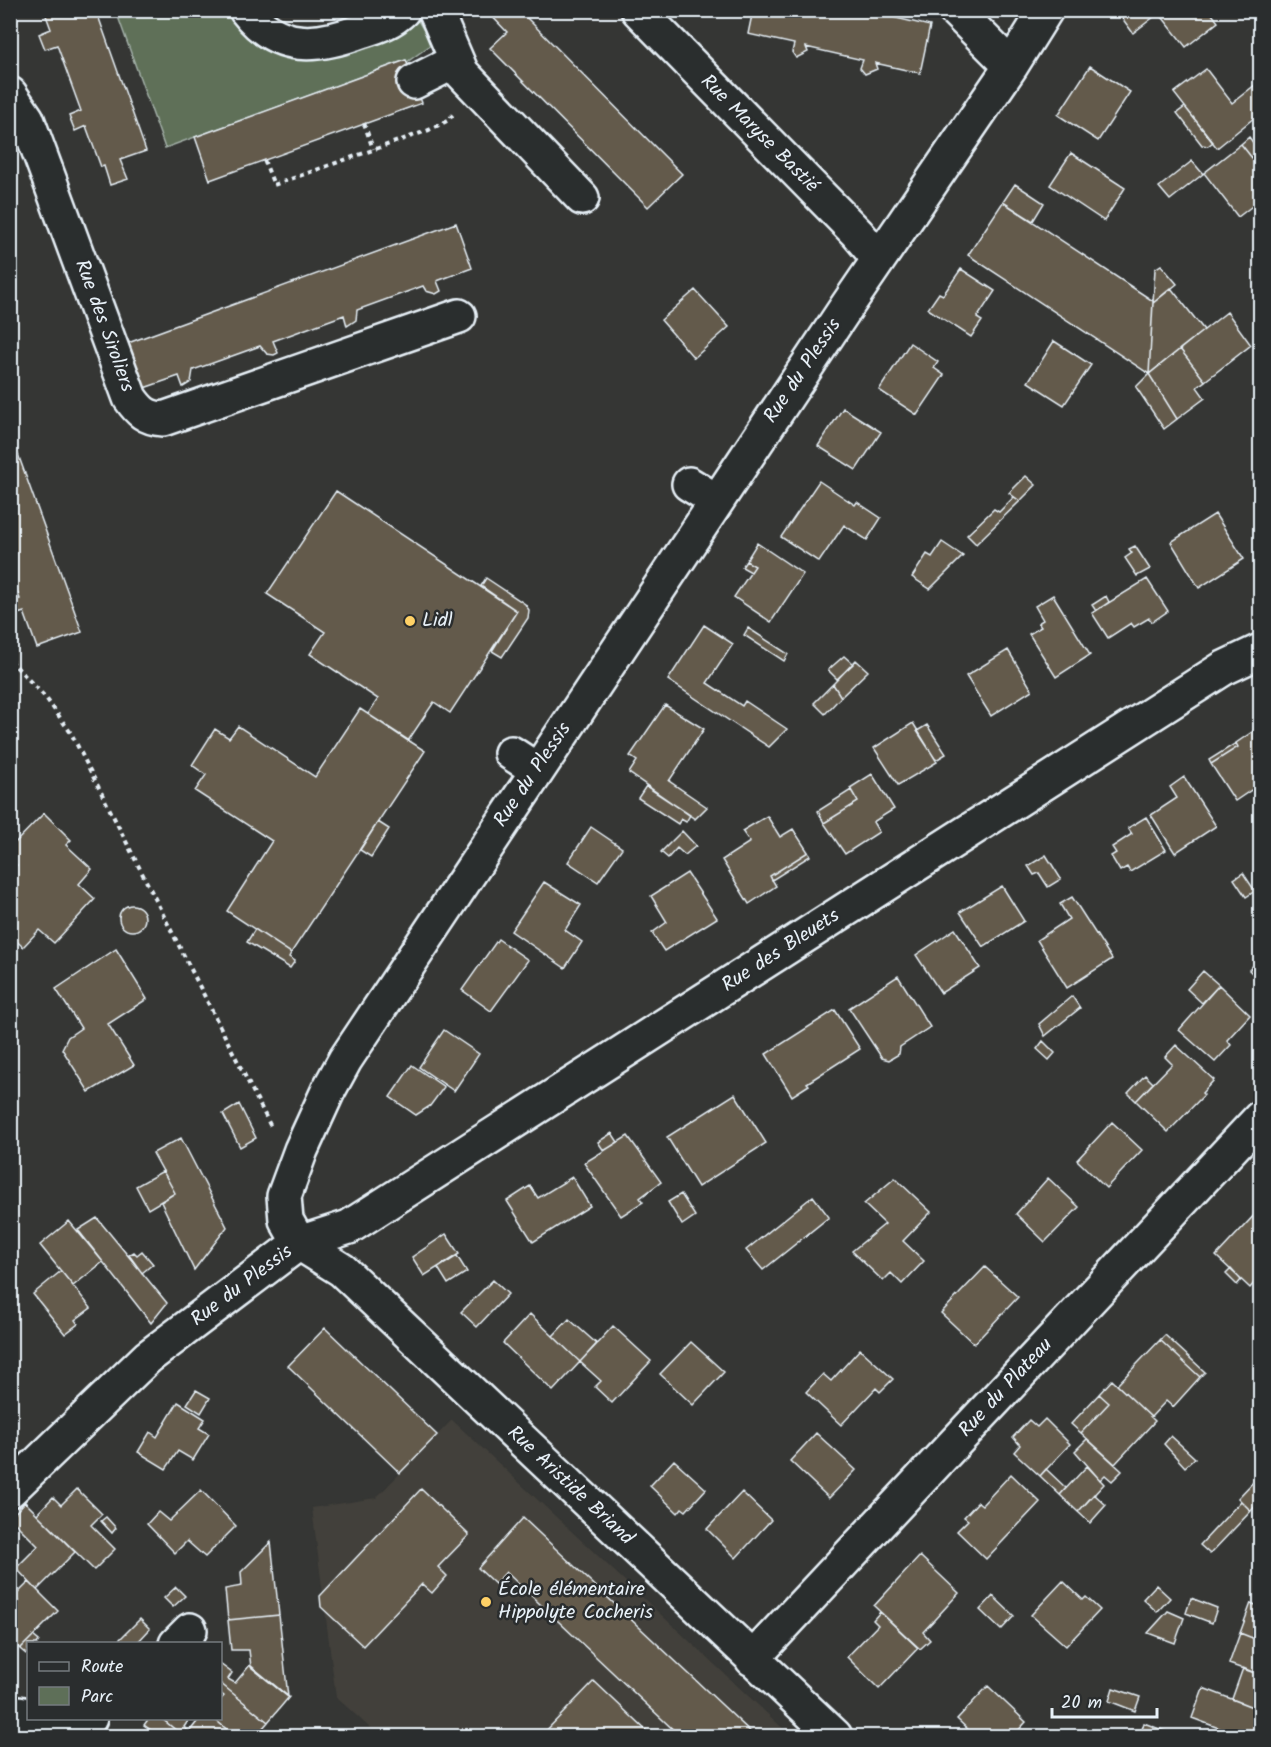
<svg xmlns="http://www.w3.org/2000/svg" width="1271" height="1747" font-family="Kalam,sans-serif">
  <rect width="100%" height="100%" fill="#353634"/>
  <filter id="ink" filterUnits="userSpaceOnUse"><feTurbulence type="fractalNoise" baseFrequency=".0167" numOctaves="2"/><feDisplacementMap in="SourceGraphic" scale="12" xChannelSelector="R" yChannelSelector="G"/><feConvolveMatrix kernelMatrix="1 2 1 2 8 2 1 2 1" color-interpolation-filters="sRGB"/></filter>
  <g filter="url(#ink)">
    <path fill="#43413b" d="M452,1420L791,1736H379L336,1697L312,1508L376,1498Z"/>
    <path fill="#5e6f58" stroke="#a3b0a8" stroke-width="1.5" d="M116,11H235L245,24L391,30L417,19L432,44L407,62L405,60L165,148Z"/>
    <path fill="#635a4b" stroke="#e8f1f8" stroke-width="1.5" d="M44,10H96L146,151L120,160L128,179L110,185L104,166L101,167L86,126L75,131L69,116L81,111L57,45L45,49L39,34L51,29Z
      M486,10H528L524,15L682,174L648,207L490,48L507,32Z
      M753,10H863L930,26L920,73L875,63L877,69L865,74L860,68L863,60L806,47L808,52L796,58L792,52L794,44L748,34Z
      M1116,10H1209L1218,22L1186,47L1159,13L1133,33Z
      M406,60L422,103L210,180L195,137Z
      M1090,66L1130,92L1098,141L1058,115Z
      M1206,69L1232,103L1260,81V113L1217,148L1174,93Z
      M1185,107L1213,142L1208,146L1202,145L1177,113Z
      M1249,137L1260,152V168L1241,144Z
      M1241,144L1260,168V200L1238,217L1204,173Z
      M1071,153L1125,188L1104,221L1050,185Z
      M1192,161L1203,174L1170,200L1159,187Z
      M1015,184L1044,203L1033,221L1003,202Z
      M1003,202L1153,301L1149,374L968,255Z
      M456,223L472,268L437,281L441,291L436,294L426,291L423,286L357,310L356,320L347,326L344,315L273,341L278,353L274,355L267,354L260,346L193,370L191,382L183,387L179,376L144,388L128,343Z
      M1161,265L1177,284L1153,303L1155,269Z
      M961,269L995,291L977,318L982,321L971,337L928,309L939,293L943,295Z
      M1171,288L1204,330L1149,374L1153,303Z
      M695,290L729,327L694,358L661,320Z
      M1227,312L1251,345L1205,381L1180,349Z
      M1054,341L1091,365L1064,405L1028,382Z
      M910,343L938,362L934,368L944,375L917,415L879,390Z
      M1180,349L1205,381L1197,387L1205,398L1177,419L1149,374Z
      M1149,374L1177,419L1164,429L1136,387Z
      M843,408L881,432L856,470L818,446Z
      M10,432L82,632L37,648L24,612L12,616L11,610L16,600L20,599L10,573Z
      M1026,476L1036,485L1020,501L1009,493Z
      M819,481L855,505L857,502L881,518L867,540L844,525L819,562L781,537Z
      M336,491L517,611L450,713L434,702L408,741L368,714L378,699L310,654L325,632L267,594Z
      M1014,497L1020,501L976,544L967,535L994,509L999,512Z
      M1215,514L1244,559L1199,588L1171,542Z
      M942,542L963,556L930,589L912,577L927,554L932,557Z
      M757,543L803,574L771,622L734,597L755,566L746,561Z
      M1135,546L1150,569L1137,576L1125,558L1132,553L1129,549Z
      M746,561L755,566L751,572L742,567Z
      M486,578L525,604L529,610L528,618L502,657L492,651L517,611L481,586Z
      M1147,579L1168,611L1152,622L1149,618L1134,627L1131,623L1108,638L1092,613Z
      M1053,595L1090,655L1056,677L1029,634L1041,627L1038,623L1043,620L1035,606Z
      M1106,596L1109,602L1096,611L1092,605Z
      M704,625L733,644L707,683L742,706L745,701L787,729L769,747L668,680Z
      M748,628L788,654L784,661L744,635Z
      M1008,650L1032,690L991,716L966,676Z
      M844,656L853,664L837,679L828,670Z
      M856,660L868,671L841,697L833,684Z
      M833,684L841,697L825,714L814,703Z
      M665,705L704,729L669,781L707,807L695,819L629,773L637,761L630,756Z
      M360,709L425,751L291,953L227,911L272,841L195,791L206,775L192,765L215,729L229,738L238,726L315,777Z
      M913,723L937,762L898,785L874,748Z
      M927,725L946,754L936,760L917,731Z
      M1255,730L1260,738V784L1235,801L1211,764L1238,747L1236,743Z
      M1236,743L1238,747L1211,764L1209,760Z
      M872,774L894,809L873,822L879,832L845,854L824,823L858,802L850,788Z
      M1184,777L1216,826L1175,853L1151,815L1177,798L1170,787Z
      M646,786L690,815L686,822L681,819L678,824L638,798Z
      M851,790L858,802L824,823L818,811Z
      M44,813L71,840L66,845L92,869L79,884L95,899L54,943L39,930L23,947L10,935V873L17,865L10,859V848Z
      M767,816L780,837L793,829L808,852L770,876L776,886L749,904L722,860L750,842L742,831Z
      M1146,817L1166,850L1130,872L1127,867L1120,871L1111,856L1116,853L1112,847L1132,834L1128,828Z
      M378,822L389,829L371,857L360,850Z
      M591,827L622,848L598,882L568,862Z
      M682,831L696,846L685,855L677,848L668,858L661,852Z
      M808,852L810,856L772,880L770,876Z
      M1046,855L1061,879L1048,887L1039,873L1034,875L1028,866Z
      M687,873L717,918L664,951L652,933L667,922L651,896Z
      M1243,873L1255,891L1246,897L1234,879Z
      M544,882L581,905L565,930L582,942L565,968L511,931Z
      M1002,886L1024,921L983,947L960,912Z
      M1072,897L1112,959L1067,988L1037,940L1069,919L1060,904Z
      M119 918a13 13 0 1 1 26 0a13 13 0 1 1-26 0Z
      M255,929L291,953L289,957L295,961L290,968L247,942Z
      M955,929L980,968L941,993L916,955Z
      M498,939L528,960L491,1011L462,990Z
      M116,949L147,999L108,1024L134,1065L89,1092L62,1049L68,1037L81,1028L56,989Z
      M1260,958V981L1249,970Z
      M1203,971L1219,985L1202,1003L1187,989Z
      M898,976L930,1027L900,1047L899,1054L889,1060L882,1058L849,1008Z
      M1219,985L1250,1015L1227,1040L1231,1045L1215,1062L1179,1030Z
      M1072,996L1080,1008L1045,1036L1039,1024Z
      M835,1010L860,1049L807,1083L809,1085L792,1096L766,1054Z
      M444,1030L479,1054L454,1091L419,1067Z
      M1043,1041L1055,1053L1049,1060L1037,1049Z
      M1176,1045L1214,1080L1202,1093L1204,1095L1168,1132L1136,1101L1172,1064L1165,1057Z
      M412,1065L444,1087L430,1106L416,1115L390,1097Z
      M1145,1075L1153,1083L1136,1101L1128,1093Z
      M735,1094L766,1143L698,1187L667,1137Z
      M239,1104L256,1138L240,1147L223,1114Z
      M1112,1122L1142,1150L1106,1188L1077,1160Z
      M612,1133L618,1142L604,1151L598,1142Z
      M628,1136L661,1182L640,1198L643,1202L621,1216L584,1163Z
      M181,1138L227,1227L194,1270L161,1202L175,1193L153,1153Z
      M163,1171L175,1193L148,1209L136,1186Z
      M572,1177L590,1206L533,1242L507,1201L530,1186L538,1198Z
      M895,1178L931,1212L903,1241L924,1261L902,1284L891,1273L883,1281L852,1251L885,1224L864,1204Z
      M1048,1178L1079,1207L1045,1242L1016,1214Z
      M681,1194L695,1216L682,1225L668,1202Z
      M813,1196L829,1217L763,1270L746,1250Z
      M1260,1209V1276L1250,1288L1216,1256Z
      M97,1218L167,1303L151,1323L78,1230Z
      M69,1221L103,1262L73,1286L40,1245Z
      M446,1234L459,1254L424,1276L412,1257Z
      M142,1251L153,1264L142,1273L129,1255L134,1252L137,1255Z
      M457,1256L467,1272L448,1284L438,1268Z
      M985,1267L1018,1297L974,1344L941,1313Z
      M1231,1269L1241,1280L1237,1285L1226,1274Z
      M61,1271L91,1308L75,1320L78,1324L65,1334L33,1294Z
      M493,1280L508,1294L477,1327L461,1312Z
      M530,1314L580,1362L553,1391L503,1343Z
      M569,1319L597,1344L580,1362L553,1336Z
      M613,1326L651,1361L612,1403L595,1387L601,1381L580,1362Z
      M325,1328L437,1435L400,1473L288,1366Z
      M1165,1335L1205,1372L1200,1377L1160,1340Z
      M1160,1340L1200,1377L1173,1407L1166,1401L1151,1417L1117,1385Z
      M691,1342L724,1372L693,1405L660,1374Z
      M860,1349L893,1379L880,1392L876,1388L841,1425L806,1392L823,1374L831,1381Z
      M1112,1380L1155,1421L1115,1464L1081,1433L1109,1403L1099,1394Z
      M196,1390L210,1398L201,1413L187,1404Z
      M1099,1394L1109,1403L1081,1433L1071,1424Z
      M178,1402L205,1419L199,1428L209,1434L193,1460L178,1451L166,1469L138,1452L150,1432L157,1437Z
      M1045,1419L1070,1444L1040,1476L1014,1452L1020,1445L1013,1437L1029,1420L1037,1427Z
      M816,1433L856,1470L829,1498L790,1461Z
      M1171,1436L1195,1458L1185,1467L1164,1444Z
      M1087,1439L1122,1471L1112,1481L1105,1475L1100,1480L1075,1451Z
      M674,1460L706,1489L686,1511L682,1508L678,1513L650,1486Z
      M1087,1466L1104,1484L1078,1512L1060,1495Z
      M1046,1469L1066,1488L1060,1495L1040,1476Z
      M1011,1474L1040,1502L986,1559L957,1531L968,1520L964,1517L978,1502L982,1505Z
      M1258,1477L1260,1480V1501L1251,1511L1238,1498Z
      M77,1489L102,1514L91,1525L115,1549L94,1570L37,1514L53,1497L61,1505Z
      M421,1489L469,1535L438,1567L447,1576L432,1593L422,1584L363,1646L321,1607L320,1596Z
      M201,1490L236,1526L205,1557L187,1541L175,1553L147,1524L158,1512L169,1521Z
      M742,1492L771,1520L736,1558L707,1529Z
      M1094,1494L1106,1505L1090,1523L1078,1512Z
      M1241,1501L1251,1511L1210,1554L1200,1545Z
      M25,1502L75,1552L37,1590L16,1568L38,1546L10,1518Z
      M106,1517L116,1528L112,1533L101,1521Z
      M523,1518L755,1736H680L506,1572L495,1584L478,1568Z
      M271,1542L279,1615L228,1620L225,1589L242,1586L241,1572Z
      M920,1556L959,1593L923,1632L930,1640L920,1649L874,1606Z
      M1063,1581L1083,1600L1086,1597L1100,1610L1066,1646L1031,1615Z
      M29,1582L58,1611L20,1649L10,1640V1609L18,1601L14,1597Z
      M1156,1585L1170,1598L1157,1612L1143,1599Z
      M176,1587L185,1596L173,1607L164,1598Z
      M10,1594L18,1601L10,1609Z
      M993,1596L1014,1616L1001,1630L980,1610Z
      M1191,1598L1217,1608L1212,1623L1186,1613Z
      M1251,1603L1260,1607V1641L1240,1633Z
      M1168,1611L1184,1618L1175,1643L1148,1633Z
      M880,1612L918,1648L879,1689L847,1657L878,1625L873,1620Z
      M279,1615L288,1697L251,1667L249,1650H231L228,1620Z
      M140,1619L150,1629L136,1644H115Z
      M1240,1633L1260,1641V1675L1229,1664Z
      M33,1636L39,1641L37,1644H28V1652L26,1654L20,1649Z
      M220,1664L232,1673L228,1679L235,1683L250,1665L289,1697L268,1722L220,1683Z
      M1243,1668L1260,1675V1710L1232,1699Z
      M594,1681L652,1736H541Z
      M220,1683L268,1722L256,1736H235L213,1718H220V1700L224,1696L220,1693Z
      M988,1686L1026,1722L1013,1736H975L957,1719Z
      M1113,1688L1140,1697L1135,1711L1109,1701Z
      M1203,1688L1260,1710V1717L1253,1736H1240L1192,1718Z
      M149,1718H161L183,1736H159L144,1725Z
      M161,1718H186L188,1721L184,1727L189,1732L200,1718H213L235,1736H183Z
      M1144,1723L1175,1735L1174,1736H1140Z"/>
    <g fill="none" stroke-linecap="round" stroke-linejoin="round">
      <defs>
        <path id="minor" d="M246,10C278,52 318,47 361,31C377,26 391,22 403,10
          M435,10L462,73L582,198
          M638,10L857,233L879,259
          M955,10L1011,66
          M414,82L456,61
          M10,94L27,119L130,398C139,411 146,418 163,419L459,316
          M689,484L717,501
          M511,753L537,770
          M10,1490L148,1357L299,1243L349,1227L1224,668L1260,651
          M176,1644L190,1630
          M752,1659L1260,1118
          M43,1718L64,1723L90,1718
          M16,1736L19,1713L28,1715
          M835,1736L342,1270L299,1243L286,1220L284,1196L301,1150L328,1091L345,1060L847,306L1011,66L1046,10"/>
      </defs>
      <use href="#minor" stroke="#e8f1f8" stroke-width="38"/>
      <path stroke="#e8f1f8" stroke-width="4" stroke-dasharray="4.5 4.5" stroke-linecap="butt" d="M364,123L373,149
        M264,160L274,185L429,130L447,121L453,115
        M10,660L46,698L71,733L272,1129"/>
      <use href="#minor" stroke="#2a2d2e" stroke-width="33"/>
    </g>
  </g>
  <g fill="#ffd166" stroke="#2a2d2e" stroke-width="2">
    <circle cx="410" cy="621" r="6"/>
    <circle cx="486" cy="1602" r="6"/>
  </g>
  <g text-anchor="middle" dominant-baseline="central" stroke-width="5" stroke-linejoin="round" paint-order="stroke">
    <g font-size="20" fill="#e8f1f8" stroke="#2a2d2e">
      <text transform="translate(759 134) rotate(45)">Rue Maryse Bastié</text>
      <text transform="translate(104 326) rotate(70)">Rue des Siroliers</text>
      <text transform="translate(803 371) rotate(-56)">Rue du Plessis</text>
      <text transform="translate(533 775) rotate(-56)">Rue du Plessis</text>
      <text transform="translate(781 951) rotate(-33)">Rue des Bleuets</text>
      <text transform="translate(242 1286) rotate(-37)">Rue du Plessis</text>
      <text transform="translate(1006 1388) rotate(-47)">Rue du Plateau</text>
      <text transform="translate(570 1486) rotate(43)">Rue Aristide Briand</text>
    </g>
    <g font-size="20" fill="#e8f1f8" stroke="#2a2d2e" text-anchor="start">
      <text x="422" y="621">Lidl</text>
      <text x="498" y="1590">École élémentaire<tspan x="498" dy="23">Hippolyte Cocheris</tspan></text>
    </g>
  </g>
  <rect width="1271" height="1747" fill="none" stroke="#2a2d2e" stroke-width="36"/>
  <rect x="18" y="18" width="1235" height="1711" fill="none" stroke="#e8f1f8" stroke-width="2" filter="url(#ink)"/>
  <rect x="27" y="1642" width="195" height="78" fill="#2a2d2e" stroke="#767b7f" stroke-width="1.5"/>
  <rect x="39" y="1662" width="30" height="9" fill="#2a2d2e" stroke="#767b7f" stroke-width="1.5"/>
  <text x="81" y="1672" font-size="18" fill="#e8f1f8">Route</text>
  <rect x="39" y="1687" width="30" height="18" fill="#5e6f58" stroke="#767b7f" stroke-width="1.5"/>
  <text x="81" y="1702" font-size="18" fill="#e8f1f8">Parc</text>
  <path d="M1052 1708v9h105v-9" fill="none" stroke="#e8f1f8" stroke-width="3"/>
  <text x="1061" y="1708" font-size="18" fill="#e8f1f8" stroke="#2a2d2e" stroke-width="4.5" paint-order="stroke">20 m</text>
</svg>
